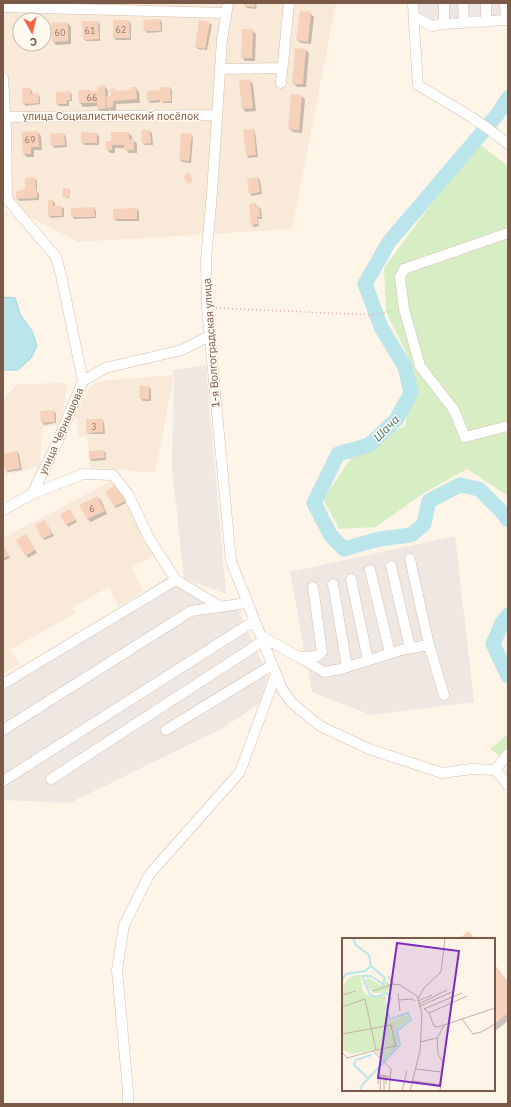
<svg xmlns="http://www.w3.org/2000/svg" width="511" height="1107" font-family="'IBM Plex Sans',sans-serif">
  <rect width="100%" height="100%" fill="#fef5e8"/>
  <path fill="#f9e9d8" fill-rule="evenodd" d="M3,3H336L292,229L78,242L3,203ZM20,20H44V44H20Z
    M174,375L155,473L90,467L87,436L79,437L77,420L75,417L88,390L93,385L100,381Z
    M68,383L60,425L43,427L39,466L3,476V400L17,384Z
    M115,479L156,555L131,567L143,591L119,607L109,587L73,607L76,613L10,650L20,664L3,673V538Z"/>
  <path fill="#efe7e1" d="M418,3H508V23L419,26Z
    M206,365L226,594L184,579L172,467L174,370Z
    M455,536L474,702L371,715L312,692L290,572Z
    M175,572L183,581L238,610L268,675L260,703L223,728L70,803L3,800V679L120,609Z"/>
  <path fill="#d7eec4" d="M477,142L508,166V496L467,469L424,493L376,527L339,529L323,499L356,451L405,426L414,369L386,312L384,268Z
    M508,734V762L490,749Z"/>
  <path fill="#bae5ea" stroke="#9fd6dd" d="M3,297L15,298L20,314L32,331L37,346L31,358L18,370H3Z"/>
  <path fill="#0003" d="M245,3H257L256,9L247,8L245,5Z
    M310,13L314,17L311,44L301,43L297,40Z
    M160,20L162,22V32L147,33L145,30Z
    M129,21L131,24V40H116L114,38Z
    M98,22L100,24V41H86L84,39Z
    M68,23L71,27V44L56,45L53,41Z
    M210,23L212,25L207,50L198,49L196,47Z
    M252,30L256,34L255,61H245L242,57Z
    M306,50L309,53L306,87H297L293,83Z
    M249,80L253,84L256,111L246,112L243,109Z
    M104,86L108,90V97L112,96L115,89L117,92L133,91L136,88L139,92L140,103L116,104V110L111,111L109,108V112H102L98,109V106L83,107L80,103L79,92L89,90L91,92H98Z
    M170,88L172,90V103H163L162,102L150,103L148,100L162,91Z
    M30,89L32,91L33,95L38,94L40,97V104L26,106L24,104Z
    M70,92L72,95V101H69V106H59L57,104Z
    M292,95L302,96L305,100L302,133L293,132L289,128Z
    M253,130L255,132L258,157L249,158L247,156Z
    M150,131L152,133L153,145H145L143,143Z
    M38,132L41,136L42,150H34V157H27L24,154Z
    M128,133L132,136V140L137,143V153H129L125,148H115V153H110L107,149L112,142Z
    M64,134L66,137L67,147L54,148L52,145Z
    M97,134L99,136V145H84L82,142Z
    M191,135L193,137L191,163L182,162L180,160Z
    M258,178L260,180L262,194L252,196L250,194Z
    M35,179L37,181V192L39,193V200L20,201L17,199Z
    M64,189L70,190L69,198L63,197Z
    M53,201L55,203V207H62L64,209V217L51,218L49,216Z
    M255,204L261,209L262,219H258L259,226L254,227L252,225Z
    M94,208L96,211V218L74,219L72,216Z
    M137,209L139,212V221H117L114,219Z
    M148,387L151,389V401H143L141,399Z
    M53,411L56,413V423L44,425L42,422Z
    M102,420L104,422L105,434H89L87,432Z
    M104,451L106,453V460L92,461L90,459Z
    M17,452L19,454L22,470L8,472L6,470Z
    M119,488L126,503L116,508L114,506Z
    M97,497L101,500L107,514L91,522L87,519Z
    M70,510L77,522L68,527L61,514Z
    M45,521L54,536L45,540L43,538Z
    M28,538L37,553L28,558L17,541Z
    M3,547L5,549L10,558L3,561Z
    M494,964L508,982V1021L494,1032Z"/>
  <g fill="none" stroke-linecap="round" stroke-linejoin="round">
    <path stroke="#bae5ea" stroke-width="15" d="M508,98L497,115L389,242L365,284L381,327L405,367L411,393L396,420L369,445L338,454L314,503L331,536L344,549L379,539L411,535L424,524L429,501L460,485L479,489L501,511L508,520
      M508,615L502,623L493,644L508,676"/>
  </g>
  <path fill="#f6d2bd" d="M244,3H255V7L244,6Z
    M300,11L311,12L308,42L296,40Z
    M160,19L161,31H144L143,20Z
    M113,20H129L130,38H113Z
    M199,20L210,22L205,49L195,47Z
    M82,21H98L99,39L83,40Z
    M68,22V41L52,42L51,23Z
    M242,29H253L252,58H241Z
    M295,48L306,49L303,84H292Z
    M250,79L253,108L242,109L239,81Z
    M105,85L106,109H97V103H79L78,91H80V90L90,89V91H97V86Z
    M131,87H136L137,99L113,101V107L107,108L106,96H111L110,89L115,88L116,91L132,90Z
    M160,87H170L171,101L160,102V100L147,101V91L161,90Z
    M22,88H30L31,94L38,93L39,103L23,104Z
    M70,91L71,100H67V104H56V92Z
    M291,94L302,95L299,130L288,129Z
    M254,129L256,155L246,156L243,130Z
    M141,130H150L151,143L142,144Z
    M38,131L39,147H31V154H23L21,132Z
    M81,132L97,133V143H81Z
    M111,132H129V139H134V150H124V145H112V150H106V141H111Z
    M64,133L65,145L51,146L50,134Z
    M181,133L192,134L189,161L179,160Z
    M189,172L193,181L188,184L183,176Z
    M35,177L36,190H37V198L16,199V191L23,190V188H25V178Z
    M258,177L260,192L249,194L247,179Z
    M63,188H69V197H62Z
    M48,200H53V206H62V216H48Z
    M255,203V206H259L260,217H257L258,224L251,225L249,204Z
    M94,207L95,217H71V208Z
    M137,208V219H113V209Z
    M139,386H149V399H140Z
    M54,410L55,422L41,423L40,411Z
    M86,419H103V432L86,433Z
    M104,450L105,458L89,459V451Z
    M17,451L20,468L5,471L3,454Z
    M117,485L125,501L114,507L105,491Z
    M97,496L105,511L87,519L79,505Z
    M70,509L76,520L65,525L60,514Z
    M45,520L52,534L42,539L35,525Z
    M26,534L35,550L25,556L16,540Z
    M3,544L9,556L3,558Z
    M469,931L475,939H458Z
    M494,964L508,982V1013L494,1024Z"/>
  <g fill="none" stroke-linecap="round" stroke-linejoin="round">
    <defs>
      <path id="minor" d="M228,3L222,40L212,193L206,260L207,307L231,561L282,689L291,702L320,726L369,749L442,773L472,769L495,770L508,785
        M413,3L414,24L418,85C449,104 481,121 508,144
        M463,3L464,23
        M486,3V22
        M3,7L226,13
        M415,17L432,26L444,24V3
        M444,24L506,20L505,3
        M220,69L282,68
        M3,78L6,130L7,199L56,257L61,275L83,381
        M281,83L289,3
        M6,117L216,115
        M508,233L404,269L400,277L404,309L420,366L454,410L465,437L508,426
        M32,494L57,443L83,381L105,368L182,350L209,336
        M3,510L32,494L83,474L113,475L128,494L149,538L176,580
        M410,559L429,645L444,695
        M391,566L410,648
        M370,570L390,653
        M351,579L368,660
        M333,584L347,667
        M261,636L299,657L317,656L322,652L313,587
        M299,657L324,672L341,669L401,650L429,645
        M3,684L176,580L221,607
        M3,730L191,611L247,603
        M166,730L272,665
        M495,770L508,754
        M51,779L263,641
        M3,781L254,621
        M128,1104V1091L117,970L124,925L149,875L240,772L276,674"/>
    </defs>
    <use href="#minor" stroke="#d4beaf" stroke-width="11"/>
    <path stroke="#dcb59f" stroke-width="1.5" stroke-dasharray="1 3" stroke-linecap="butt" d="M3,212L8,215
      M216,308L374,315L396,310"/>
    <use href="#minor" stroke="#fff" stroke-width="10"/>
  </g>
  <g text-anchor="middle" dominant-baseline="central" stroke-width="3" stroke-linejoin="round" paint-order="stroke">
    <g font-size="9" fill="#9a7766">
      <text x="121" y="29">62</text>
      <text x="90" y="30">61</text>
      <text x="60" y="32">60</text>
      <text x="92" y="97">66</text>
      <text x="30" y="139">69</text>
      <text x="94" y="426">3</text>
      <text x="92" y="508">6</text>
    </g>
    <g font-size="11" fill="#7b5949" stroke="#fff9f0">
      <text x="111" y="116">улица Социалистический посёлок</text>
      <text transform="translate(211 343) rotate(-94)">1-я Волгоградская улица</text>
      <text transform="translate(61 431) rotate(-66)">улица Чернышова</text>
    </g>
    <g font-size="12" font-style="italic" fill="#3a7882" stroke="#fff9f0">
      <text transform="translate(386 428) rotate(-46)">Шача</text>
    </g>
  </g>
  <g transform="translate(342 938)">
    <rect width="153" height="153" fill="#fef5e8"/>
    <path d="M18,36L21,53L26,58H44L43,78L49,83L61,78H66L67,82L56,90V109L42,123L32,112L11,116L0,112V49L7,40ZM25,39L38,47L45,43L51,49L42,55H30L23,44Z" fill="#d7eec4"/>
    <path fill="none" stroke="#bae5ea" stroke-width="2" d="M11,0L14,7L27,17L29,28L43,40L41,46L29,38H20L28,57L34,59L45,55L49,61L44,70L48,81L66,75L69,82L55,93L58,107L20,147L18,153M0,43L4,36L23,33L29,28M26,140L12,127L14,122L29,117"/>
    <path fill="none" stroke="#c6b2a3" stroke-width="1" d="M46,38L51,46L58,47L75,58L80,76L78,113L68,153M31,53L51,46M56,56L58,73M0,57L14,53M76,61L82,50L99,34L103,0M57,62L70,61L73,63M76,63L90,57M77,66L105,52M78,68L112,53M0,69L23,61L34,112L5,120L0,114M82,71L87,75L125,58M82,71L120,55M87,75L92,88L96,89L153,70M120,81L131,96L139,94L153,86M0,96L49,87L54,108L34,112M95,100L96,116L101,124L98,153M78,104L95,100L102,88M31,113L49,131L47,153M74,131L99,134M71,143L99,147M36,146L37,137L44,138M44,146V138L48,139M38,153L39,138M42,153V137M60,153L65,133"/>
    <path fill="#7b2cbf" fill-opacity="0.15" stroke="#7b2cbf" stroke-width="2" d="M55,5L117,13L98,148L36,140Z"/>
    <rect width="153" height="153" fill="none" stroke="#7b5949" stroke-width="2"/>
  </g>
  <rect width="511" height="1107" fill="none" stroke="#7b5949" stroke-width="8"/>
  <g transform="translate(32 32) rotate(172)"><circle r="19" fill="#fff9f0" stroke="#cab9ad"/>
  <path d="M0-3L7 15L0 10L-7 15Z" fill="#f26443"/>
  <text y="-6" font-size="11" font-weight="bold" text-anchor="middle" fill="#7b5949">С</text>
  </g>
</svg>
